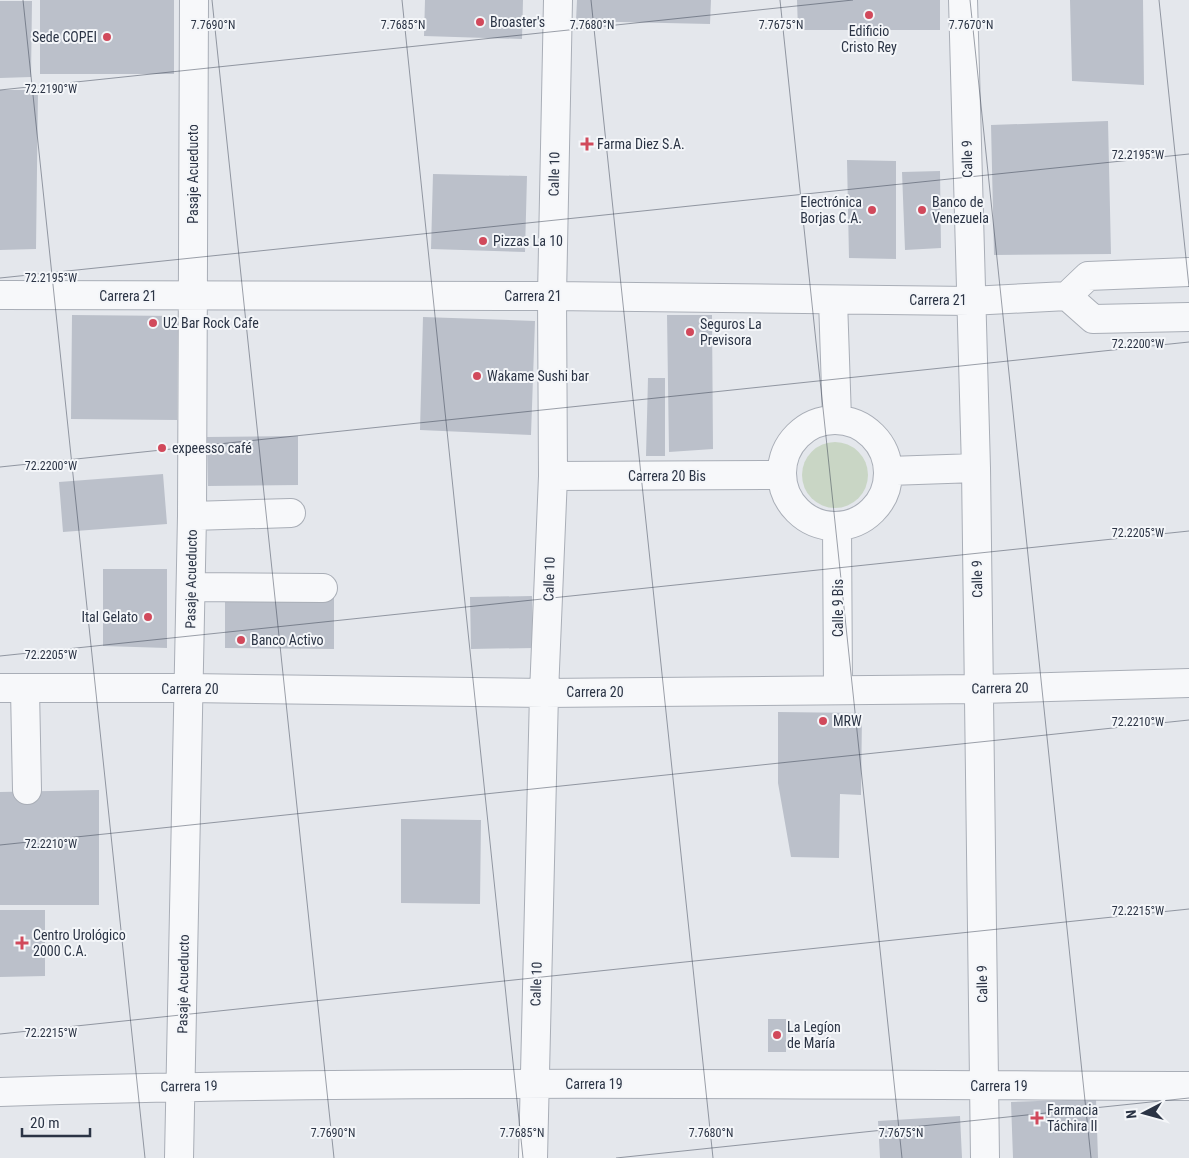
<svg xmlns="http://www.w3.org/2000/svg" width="1189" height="1158" font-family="'Roboto Condensed',sans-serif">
  <rect width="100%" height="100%" fill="#e4e7ec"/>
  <path fill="#c9d6c5" d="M802 475a33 33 0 1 1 66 0a33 33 0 1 1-66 0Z"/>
  <path fill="#bbc0ca" d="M40,0H174V74H40Z
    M425,0H523L522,39L424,36Z
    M577,0H711L710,24L576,21Z
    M797,0H940V30H798Z
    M1070,0H1143L1144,85L1072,81Z
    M0,1H32L31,77L0,78Z
    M0,90H38L36,249L0,250Z
    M1108,121L1111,254L994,255L991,125Z
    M847,160L896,161V259L849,258Z
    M940,171L941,248L905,250L902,172Z
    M433,174L527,176L525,252L431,249Z
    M72,315L178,316L177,420L71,419Z
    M667,315H712L713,449L669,452Z
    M423,317L535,321L531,435L420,430Z
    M648,378H665V456H646Z
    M298,436V485L208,486L207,437Z
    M163,474L167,524L63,532L59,482Z
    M103,569H167V648L103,646Z
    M532,596L533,648L471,649L470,597Z
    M334,598V649L225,648V599Z
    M778,712L862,713L861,795L840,794L839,858L791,857L778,783Z
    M99,790V905H0V792Z
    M401,819L481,820L480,904L401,903Z
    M0,910H45V976L0,977Z
    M768,1019H786V1052H768Z
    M1096,1099L1098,1158H1013L1011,1102Z
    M960,1116L962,1158H880L878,1121Z"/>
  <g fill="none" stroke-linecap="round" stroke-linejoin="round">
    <defs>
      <path id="minor" d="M963,0L976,468L985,1158
        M0,295L552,296L970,301L1067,296L1093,319L1189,317
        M1067,296L1088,276L1189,272
        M833,300L837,419
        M782 473a53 53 0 1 1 106 0a53 53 0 1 1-106 0Z
        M889,471L976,468
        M553,476L782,475
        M192,516L291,513
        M837,526L838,690
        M191,587L323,588
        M0,688H189L544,693L979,689L1189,683
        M25,689L27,790
        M0,1092C396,1079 793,1085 1189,1086
        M179,1158L192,516L194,0
        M533,1158L544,693L553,476L552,296L558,0"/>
    </defs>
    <use href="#minor" stroke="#a9aeb7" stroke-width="30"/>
    <use href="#minor" stroke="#f7f8fa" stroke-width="28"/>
  </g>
  <path fill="none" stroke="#2b3445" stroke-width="1" stroke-opacity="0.45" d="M23,0L145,1158M212,0L334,1158M402,0L523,1158M591,0L713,1158M780,0L902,1158M970,0L1091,1158M1159,0L1189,287M0,90L853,0M0,278L1189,154M0,467L1189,342M0,656L1189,531M0,845L1189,720M0,1034L1189,909M616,1158L1189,1098"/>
  <g fill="#d1495b" stroke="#f4f6f9" stroke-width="2">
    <circle cx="869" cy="15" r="5"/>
    <circle cx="480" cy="22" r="5"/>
    <circle cx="107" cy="37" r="5"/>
    <path d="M584.5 136.5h5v5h5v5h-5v5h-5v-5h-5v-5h5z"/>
    <circle cx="872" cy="210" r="5"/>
    <circle cx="922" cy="210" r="5"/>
    <circle cx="483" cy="241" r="5"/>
    <circle cx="153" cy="323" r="5"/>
    <circle cx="690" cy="332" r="5"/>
    <circle cx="477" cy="376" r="5"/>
    <circle cx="162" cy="448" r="5"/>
    <circle cx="148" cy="617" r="5"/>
    <circle cx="241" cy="640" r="5"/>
    <circle cx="823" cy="721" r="5"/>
    <path d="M19.5 935.5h5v5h5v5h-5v5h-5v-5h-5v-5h5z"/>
    <circle cx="777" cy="1035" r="5"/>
    <path d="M1034.5 1110.5h5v5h5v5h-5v5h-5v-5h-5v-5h5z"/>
  </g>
  <g text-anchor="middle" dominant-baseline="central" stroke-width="4" stroke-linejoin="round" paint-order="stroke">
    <g font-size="14" fill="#2b3445" stroke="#f4f6f9" text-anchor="start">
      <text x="490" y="22">Broaster's</text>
      <text x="869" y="31" text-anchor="middle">Edificio<tspan x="869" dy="16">Cristo Rey</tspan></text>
      <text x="97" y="37" text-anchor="end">Sede COPEI</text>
      <text x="597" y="144">Farma Diez S.A.</text>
      <text x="862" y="202" text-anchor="end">Electrónica<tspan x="862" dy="16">Borjas C.A.</tspan></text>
      <text x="932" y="202">Banco de<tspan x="932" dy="16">Venezuela</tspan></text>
      <text x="493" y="241">Pizzas La 10</text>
      <text x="163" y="323">U2 Bar Rock Cafe</text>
      <text x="700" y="324">Seguros La<tspan x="700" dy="16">Previsora</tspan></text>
      <text x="487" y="376">Wakame Sushi bar</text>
      <text x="172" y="448">expeesso café</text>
      <text x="138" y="617" text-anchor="end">Ital Gelato</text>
      <text x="251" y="640">Banco Activo</text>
      <text x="833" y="721">MRW</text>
      <text x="33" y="935">Centro Urológico<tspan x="33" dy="16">2000 C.A.</tspan></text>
      <text x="787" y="1027">La Legíon<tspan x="787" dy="16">de María</tspan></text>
      <text x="1047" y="1110">Farmacia<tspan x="1047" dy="16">Táchira II</tspan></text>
    </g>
    <g font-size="14" fill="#2b3445" stroke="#f4f6f9">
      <text transform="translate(967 159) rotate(-91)">Calle 9</text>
      <text transform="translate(193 174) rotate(-90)">Pasaje Acueducto</text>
      <text transform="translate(554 174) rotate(-89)">Calle 10</text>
      <text x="128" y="296">Carrera 21</text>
      <text x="533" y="296">Carrera 21</text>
      <text x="938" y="300">Carrera 21</text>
      <text x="667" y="476">Carrera 20 Bis</text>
      <text transform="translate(191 579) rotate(-89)">Pasaje Acueducto</text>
      <text transform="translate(549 579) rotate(-88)">Calle 10</text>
      <text transform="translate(977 579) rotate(-91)">Calle 9</text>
      <text transform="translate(838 608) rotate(-90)">Calle 9 Bis</text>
      <text transform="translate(1000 688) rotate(-1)">Carrera 20</text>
      <text x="190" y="689">Carrera 20</text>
      <text x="595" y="692">Carrera 20</text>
      <text transform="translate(183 984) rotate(-89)">Pasaje Acueducto</text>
      <text transform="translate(536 984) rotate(-88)">Calle 10</text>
      <text transform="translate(982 984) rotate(-91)">Calle 9</text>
      <text x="594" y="1084">Carrera 19</text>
      <text transform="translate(189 1086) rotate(-1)">Carrera 19</text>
      <text x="999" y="1086">Carrera 19</text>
    </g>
  </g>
  <g font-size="12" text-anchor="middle" fill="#2b3445" stroke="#f4f6f9" stroke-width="4" stroke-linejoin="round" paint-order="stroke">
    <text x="213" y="29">7.7690°N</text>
    <text x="403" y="29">7.7685°N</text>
    <text x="592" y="29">7.7680°N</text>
    <text x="781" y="29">7.7675°N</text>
    <text x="971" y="29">7.7670°N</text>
    <text x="51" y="93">72.2190°W</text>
    <text x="1138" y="159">72.2195°W</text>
    <text x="51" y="282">72.2195°W</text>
    <text x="1138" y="348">72.2200°W</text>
    <text x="51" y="470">72.2200°W</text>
    <text x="1138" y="537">72.2205°W</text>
    <text x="51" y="659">72.2205°W</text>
    <text x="1138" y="726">72.2210°W</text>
    <text x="51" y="848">72.2210°W</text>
    <text x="1138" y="915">72.2215°W</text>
    <text x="51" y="1037">72.2215°W</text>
    <text x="333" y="1137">7.7690°N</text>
    <text x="522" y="1137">7.7685°N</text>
    <text x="711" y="1137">7.7680°N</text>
    <text x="901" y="1137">7.7675°N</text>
  </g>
  <g transform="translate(1144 1113) rotate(264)" stroke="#f4f6f9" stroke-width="4" paint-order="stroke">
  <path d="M0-4L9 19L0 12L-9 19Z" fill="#2b3445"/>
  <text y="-8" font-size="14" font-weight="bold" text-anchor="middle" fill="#2b3445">N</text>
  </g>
  <path d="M22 1128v8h68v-8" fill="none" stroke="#2b3445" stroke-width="2.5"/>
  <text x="30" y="1128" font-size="15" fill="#2b3445" stroke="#f4f6f9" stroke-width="4" paint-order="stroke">20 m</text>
</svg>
